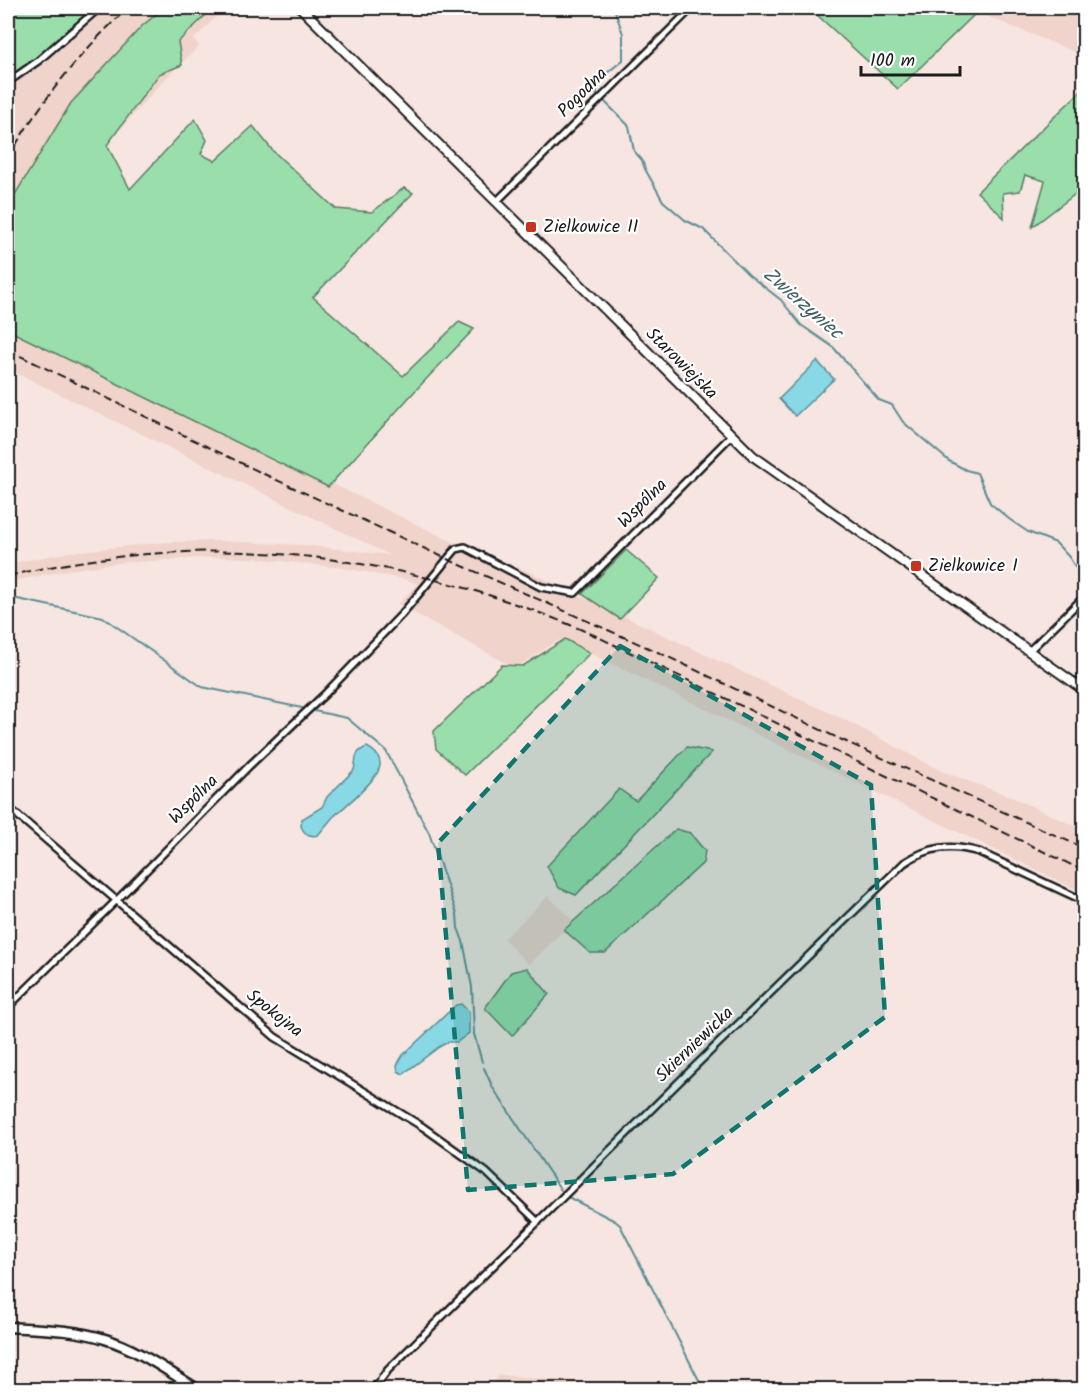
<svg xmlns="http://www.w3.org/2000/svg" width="1092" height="1397" font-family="Kalam,sans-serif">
  <rect width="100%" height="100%" fill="#f6e5e0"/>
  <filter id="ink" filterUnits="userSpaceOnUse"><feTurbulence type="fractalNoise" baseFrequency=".0167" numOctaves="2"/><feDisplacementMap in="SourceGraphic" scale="12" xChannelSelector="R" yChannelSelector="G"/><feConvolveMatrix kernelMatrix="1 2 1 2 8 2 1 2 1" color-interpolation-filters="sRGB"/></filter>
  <g filter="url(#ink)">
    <path fill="#f0d3ca" d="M56,8L224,9L194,39L199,46L167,77L104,147L8,265V53Z
      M967,8H1084V56L1065,48Z
      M8,328L453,542L532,573L851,723L941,771L1009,796L1084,830V893L561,639L515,668L398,604L418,584L403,579L344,568L254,558L218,557L117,563L68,570L8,582V564L71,552L167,542L221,541L302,545L390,555L8,369Z
      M548,896L573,921L529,965L504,939Z
      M499,1375H501L602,1385L598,1390L489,1389Z"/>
    <path fill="#99deab" stroke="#5a7d64" stroke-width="1.5" d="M8,8H94L30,63L8,76Z
      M164,8H204L208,13L178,42L182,65L159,74L107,145L130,189L195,119L207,140L201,154L215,161L253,126L273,151L336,209L372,212L404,188L413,193L313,297L403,376L459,322L474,329L414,392L328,487L8,330V210L11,201L71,103L142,26Z
      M822,8H964L976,13L898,89L816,14Z
      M1084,88V192H1078L1032,227L1045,181L1025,175L1020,191L1003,193L1004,218L977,192Z
      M626,550L659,578L620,619L582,594Z
      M565,639L590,653L465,775L436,749L434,731L502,665L523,666Z
      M687,747L712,752L576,895L559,888L547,866L619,789L636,801Z
      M676,829L690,833L705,851L703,863L605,953H590L564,930Z
      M527,968L549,994L512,1036L485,1008L511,972Z"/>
    <path fill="#88d8e5" stroke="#5d8d95" stroke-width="1.5" d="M817,361L834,379L795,416L779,399Z
      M367,747C375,751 383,759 379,769C375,782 344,807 333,817C328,823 323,829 318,835C310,837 304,834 301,826L302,819L322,807L327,797L354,770C357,757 353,753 367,747Z
      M461,1004L469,1012V1033L457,1042H448L439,1047L403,1074L398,1071L397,1065L403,1055L456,1005Z"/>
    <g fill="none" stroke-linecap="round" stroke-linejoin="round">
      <path stroke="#5d8d95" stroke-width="2" d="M594,8L597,9L599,8
        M614,8L623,34V60L602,77L596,93L629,126L634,151L642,160L645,169L663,201L685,220L703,229L749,275L781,300L801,325L833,347L879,400L892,405L903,422L949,461L966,470L977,473L990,503L1009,519L1028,532L1056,543L1069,557L1079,573L1084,578
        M8,597L103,617L202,687L302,708
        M314,711L347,718L386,751L429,833L457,914L458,928L463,941L472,987L474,1034L482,1062
        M484,1068L493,1088L561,1190
        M568,1197L615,1221L620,1225L704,1390"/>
      <defs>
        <path id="street" d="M8,82L38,61L99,8
          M497,201L692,8
          M1029,651L1084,597
          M8,807L275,1037L423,1127L486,1172L538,1222
          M8,1007L125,892L249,766L325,694L402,614L456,549L465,547L541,587L575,593L731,436
          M373,1390L388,1370L691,1070L904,863C929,846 951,844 979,852L1084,901"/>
        <path id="secondary" d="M301,8L753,456L1084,690"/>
        <path id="primary" d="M8,1327C39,1329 74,1329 105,1339C138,1349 169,1372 199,1390"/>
      </defs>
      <use href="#street" stroke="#1c1c1c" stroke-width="10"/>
      <use href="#secondary" stroke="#1c1c1c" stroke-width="12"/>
      <use href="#primary" stroke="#1c1c1c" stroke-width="13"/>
      <use href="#street" stroke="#fff" stroke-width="5"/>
      <use href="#secondary" stroke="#fff" stroke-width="8"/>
      <use href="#primary" stroke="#fff" stroke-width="8"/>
      <path stroke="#1c1c1c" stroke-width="2" stroke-dasharray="9 4.5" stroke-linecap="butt" d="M8,158C40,102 81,51 128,8
        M8,350L264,474L447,559L660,653L842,740L1084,848
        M8,576C209,528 407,552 596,636L1084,871"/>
    </g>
  </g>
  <path fill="#0f766e" fill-opacity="0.2" stroke="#0f766e" stroke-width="4.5" stroke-dasharray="12 8" stroke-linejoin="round" d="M620,646L871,785L885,1017L673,1174L468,1190L438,843Z"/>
  <g fill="#c8321e" stroke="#fff" stroke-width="2">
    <rect x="525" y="221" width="12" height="12" rx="3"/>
    <rect x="910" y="560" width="12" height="12" rx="3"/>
  </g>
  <g text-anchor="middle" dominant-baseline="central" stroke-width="4.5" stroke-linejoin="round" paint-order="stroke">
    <g font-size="18" fill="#1c1c1c" stroke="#fff">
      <text transform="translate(583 93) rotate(-45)">Pogodna</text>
      <text transform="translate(681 364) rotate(45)">Starowiejska</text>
      <text transform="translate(643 504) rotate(-45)">Wspólna</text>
      <text transform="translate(194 800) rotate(-45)">Wspólna</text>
      <text transform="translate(274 1014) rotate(38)">Spokojna</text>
      <text transform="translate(695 1045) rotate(-44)">Skierniewicka</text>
    </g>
    <g font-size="18" fill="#1c1c1c" stroke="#fff" text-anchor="start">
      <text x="543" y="227">Zielkowice II</text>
      <text x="928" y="566">Zielkowice I</text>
    </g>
    <g font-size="20" font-style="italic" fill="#425e62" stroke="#fff">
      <text transform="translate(802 304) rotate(41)">Zwierzyniec</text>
    </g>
  </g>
  <rect width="1092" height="1397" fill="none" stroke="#fff" stroke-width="30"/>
  <rect x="15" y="15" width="1062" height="1367" fill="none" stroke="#1c1c1c" stroke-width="2" filter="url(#ink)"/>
  <path d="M861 66v9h99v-9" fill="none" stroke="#1c1c1c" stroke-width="3"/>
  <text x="870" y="66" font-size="18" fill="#1c1c1c" stroke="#ffffff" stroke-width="4.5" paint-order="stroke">100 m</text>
</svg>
